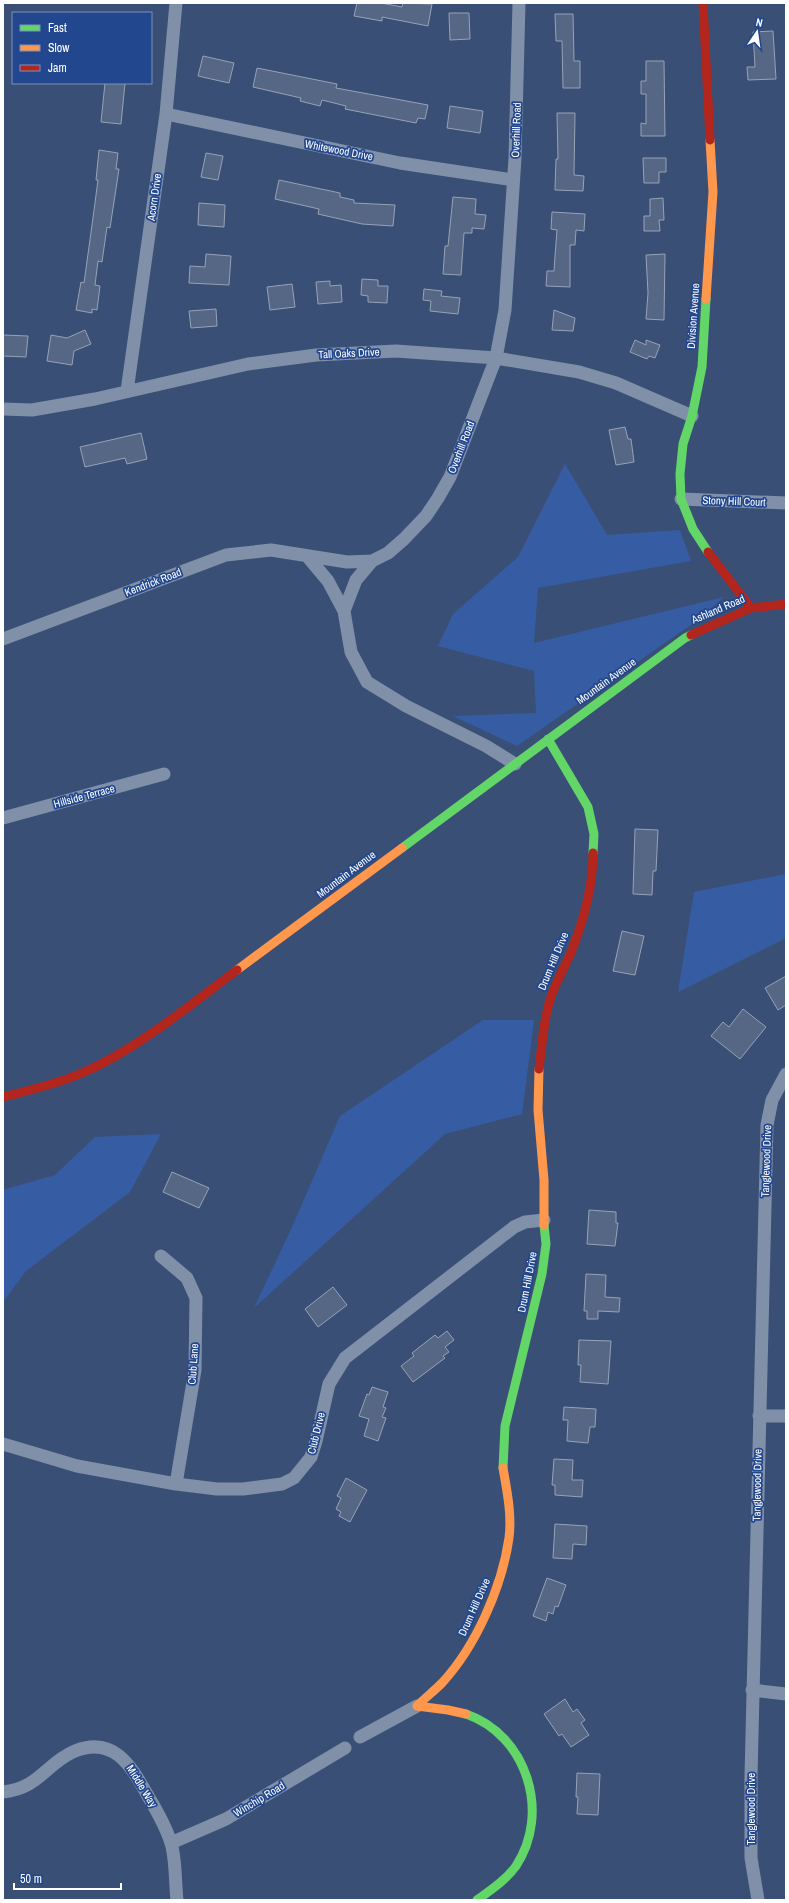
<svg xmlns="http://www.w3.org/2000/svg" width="789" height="1903" font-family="'Archivo Narrow',sans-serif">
  <rect width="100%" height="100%" fill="#3a4f76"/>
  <path fill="#365da4" d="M565,464L607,535L680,530L691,561L538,588L534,643L724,597L702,617L517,746L453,716L536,713L534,671L438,646L453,614L518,557Z
    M786,874V938L678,992L694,892Z
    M483,1020H534L522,1114L445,1134L254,1308L293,1225L340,1116Z
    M161,1134L130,1192L26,1271L3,1302V1190L55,1175L95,1137Z"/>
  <path fill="#566785" stroke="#96a2b7" d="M357,3H381L402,7L403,3L432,4L428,26L382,17V21L354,16Z
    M449,13H469L470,39L450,40Z
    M555,14H573L574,61H580V88H563L562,41H556Z
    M773,31L776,79L748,80L747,67H755L753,32Z
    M203,56L234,63L229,83L198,76Z
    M646,61H664L665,136H641V123L646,124V94H641V81H646Z
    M257,68L337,84L336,88L428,105L425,119L418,118L416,123L345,109L346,106L322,100L320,106L300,101L301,98L253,87Z
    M105,83H125L121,124L101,122Z
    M450,106L483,111L480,133L447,128Z
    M557,113H575L574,175L584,176L583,191L555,190L556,159H558Z
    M99,150L118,153L116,169H119L110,228L107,227L102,262L98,261L95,285L100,286L97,310L92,309V313L76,310L81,282L84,283L92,225L98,180H96Z
    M206,153L223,156L218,180L201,177Z
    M643,158H666V172H659V183H644Z
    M279,180L340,193V197L354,200V203L395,205L393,226L362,224L318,214L319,209L275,199Z
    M453,197L476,199L475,214L486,215L484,229L472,228V233H464L461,275L443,274L445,246H448Z
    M663,198L664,220H659L660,231H644V216H650V199Z
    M199,203L225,205L224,227L198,225Z
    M552,212L585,214L584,231L576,230L575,245H570V287L546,286L547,271H554L555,256L557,230L551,229Z
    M206,254L231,256L229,285L189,283L190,266L205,267Z
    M665,254L664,320L646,319L648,293L646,255Z
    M362,279L378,280V286H388L387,303L368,302V296L361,295Z
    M330,281V286L341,285L342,302L318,304L316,282Z
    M292,284L295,307L270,310L267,287Z
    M424,289L442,291L441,296L460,298L458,314L430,311L431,301L423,300Z
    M216,309L217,326L191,328L189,311Z
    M554,310L575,318L573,331L552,330Z
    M85,330L91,344L74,351L72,365L47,361L51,335L67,338Z
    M3,335L28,336L26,357L3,356Z
    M635,340L646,345V340L660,345L655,358L649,356L647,359L630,352Z
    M625,427L628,439H631L634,462L616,465L609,430Z
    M141,433L147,459L127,464L125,458L85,467L80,447Z
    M635,829L658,830L656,871H653L652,895L633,894Z
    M622,931L644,936L635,975L613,971Z
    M786,976V1005L778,1010L765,988Z
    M743,1009L766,1027L740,1059L711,1036L723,1022L729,1027Z
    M172,1172L209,1188L199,1208L163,1192Z
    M589,1210L616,1212V1223H618L615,1246L587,1244Z
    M586,1274L606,1275L605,1297L620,1298L619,1312L598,1311V1319H587V1311H584Z
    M333,1287L347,1305L318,1327L305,1309Z
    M447,1331L454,1340L445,1347L449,1352L443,1356L445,1358L413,1382L401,1366L414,1356L412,1353L435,1335L438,1338Z
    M579,1340L611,1341L608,1384L580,1382L581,1365H578Z
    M372,1387L388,1392L383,1407L386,1408L382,1417L386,1418L378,1441L364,1436L369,1419L359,1416L367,1394L369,1395Z
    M564,1407L596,1409L595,1427H590L588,1443L567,1441L568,1420H563Z
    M554,1459L573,1460L572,1480H583L582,1497L555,1495V1485H552Z
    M346,1478L367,1490L350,1522L339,1516L341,1512L336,1509L341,1498L337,1496Z
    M555,1524L587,1526L586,1545L573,1544L572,1559L553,1558Z
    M547,1578L566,1585L558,1607L555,1606L553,1614L548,1612L546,1621L533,1616Z
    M565,1699L573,1712L577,1709L585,1720L581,1723L589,1735L571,1747L562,1734L559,1736L544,1714Z
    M577,1773L600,1774L598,1815L577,1814L578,1797H576Z"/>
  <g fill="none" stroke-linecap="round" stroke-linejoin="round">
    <path stroke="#8190a9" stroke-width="13" d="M166,114L400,163L513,180
      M127,391L166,114L176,3
      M3,409L32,410L95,399L248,364L316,355L396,351L496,358L579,372L616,383L692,416
      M681,499L786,503
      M307,556L328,581L344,611
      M3,639L226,555L271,550L347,562L372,561
      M515,764L486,746L406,706L367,682L351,652L344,611L356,580L372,561L388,553L404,539L426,516L438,498L450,477L496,358L505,310L515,158L519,3
      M3,818L164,774
      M161,1256L187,1278L196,1298L195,1370L176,1484
      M759,1416H786
      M3,1444L77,1466L176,1484L217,1489H243L282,1484L294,1478L311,1457L316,1441L329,1384L345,1358L514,1227L525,1222L544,1220
      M752,1690L786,1694
      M360,1737L417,1706
      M3,1792C40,1788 46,1763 75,1751C115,1735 132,1768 148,1796C157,1811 166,1827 171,1843C176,1859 175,1883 177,1900
      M171,1843L226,1819L345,1748
      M758,1900L751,1858V1776L767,1125L772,1100L786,1074"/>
    <path stroke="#63d668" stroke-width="9" d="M706,299L702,367L692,416L683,444L680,474L681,499L693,529L708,552
      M548,739L588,807L594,834L593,853
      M402,848L685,638L691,635
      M503,1468L505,1426L542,1274L546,1244L544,1225
      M466,1714C527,1735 551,1813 516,1866C506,1880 491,1890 477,1900"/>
    <path stroke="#ff974d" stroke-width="9" d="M706,299L713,192L710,140
      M237,970L402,848
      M539,1069L538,1110L544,1180V1225
      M466,1714L448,1710L417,1706C425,1698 434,1691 442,1683C476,1646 502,1587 509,1538C512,1515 507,1491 503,1468"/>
    <path stroke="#b3261e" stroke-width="9" d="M703,3L710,140
      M708,552L751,608
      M691,635L751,608L786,604
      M539,1069C542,1046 543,1022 550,1000C555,983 565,967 572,950C584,919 593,886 593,853
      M3,1097C30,1090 57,1084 82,1073C136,1050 190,1005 237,970"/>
  </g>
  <g text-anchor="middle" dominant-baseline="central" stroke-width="3.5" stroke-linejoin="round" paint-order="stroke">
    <g font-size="11" fill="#fff" stroke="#22478e">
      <text transform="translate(516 130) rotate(-88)">Overhill Road</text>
      <text transform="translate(339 150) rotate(11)">Whitewood Drive</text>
      <text transform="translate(154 197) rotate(-82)">Acorn Drive</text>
      <text transform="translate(693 316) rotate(-86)">Division Avenue</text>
      <text transform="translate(349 353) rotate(-3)">Tall Oaks Drive</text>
      <text transform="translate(461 447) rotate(-69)">Overhill Road</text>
      <text transform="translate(734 501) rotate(2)">Stony Hill Court</text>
      <text transform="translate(153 582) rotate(-21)">Kendrick Road</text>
      <text transform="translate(718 609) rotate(-23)">Ashland Road</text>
      <text transform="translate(606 681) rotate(-36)">Mountain Avenue</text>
      <text transform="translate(84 796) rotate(-15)">Hillside Terrace</text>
      <text transform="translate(346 874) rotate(-37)">Mountain Avenue</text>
      <text transform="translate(553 961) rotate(-67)">Drum Hill Drive</text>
      <text transform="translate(766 1161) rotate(-88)">Tanglewood Drive</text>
      <text transform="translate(527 1282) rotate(-79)">Drum Hill Drive</text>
      <text transform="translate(193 1364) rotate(-86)">Club Lane</text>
      <text transform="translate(316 1433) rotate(-76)">Club Drive</text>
      <text transform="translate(757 1485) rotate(-89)">Tanglewood Drive</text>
      <text transform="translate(474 1607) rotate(-66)">Drum Hill Drive</text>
      <text transform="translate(142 1786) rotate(58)">Middle Way</text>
      <text transform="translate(259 1799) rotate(-31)">Winchip Road</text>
      <text transform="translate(751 1809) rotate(-90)">Tanglewood Drive</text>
    </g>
  </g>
  <rect width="789" height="1903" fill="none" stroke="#ffffff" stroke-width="8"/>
  <rect x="12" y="12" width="140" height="72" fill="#22478e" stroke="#7a91bb"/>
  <rect x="20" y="25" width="20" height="6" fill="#63d668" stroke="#7a91bb"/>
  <text x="48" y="32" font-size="12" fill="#ffffff">Fast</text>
  <rect x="20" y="45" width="20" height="6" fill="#ff974d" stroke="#7a91bb"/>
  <text x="48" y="52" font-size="12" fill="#ffffff">Slow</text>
  <rect x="20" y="65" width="20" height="6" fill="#b3261e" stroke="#7a91bb"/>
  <text x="48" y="72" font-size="12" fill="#ffffff">Jam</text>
  <g transform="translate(757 32) rotate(13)" stroke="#22478e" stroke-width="3" paint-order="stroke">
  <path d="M0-3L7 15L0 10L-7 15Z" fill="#ffffff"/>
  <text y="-6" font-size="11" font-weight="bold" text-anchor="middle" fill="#ffffff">N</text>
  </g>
  <path d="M14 1883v6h107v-6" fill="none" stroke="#ffffff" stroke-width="2"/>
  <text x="20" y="1883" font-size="12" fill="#ffffff" stroke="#22478e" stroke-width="3" paint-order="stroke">50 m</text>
</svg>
